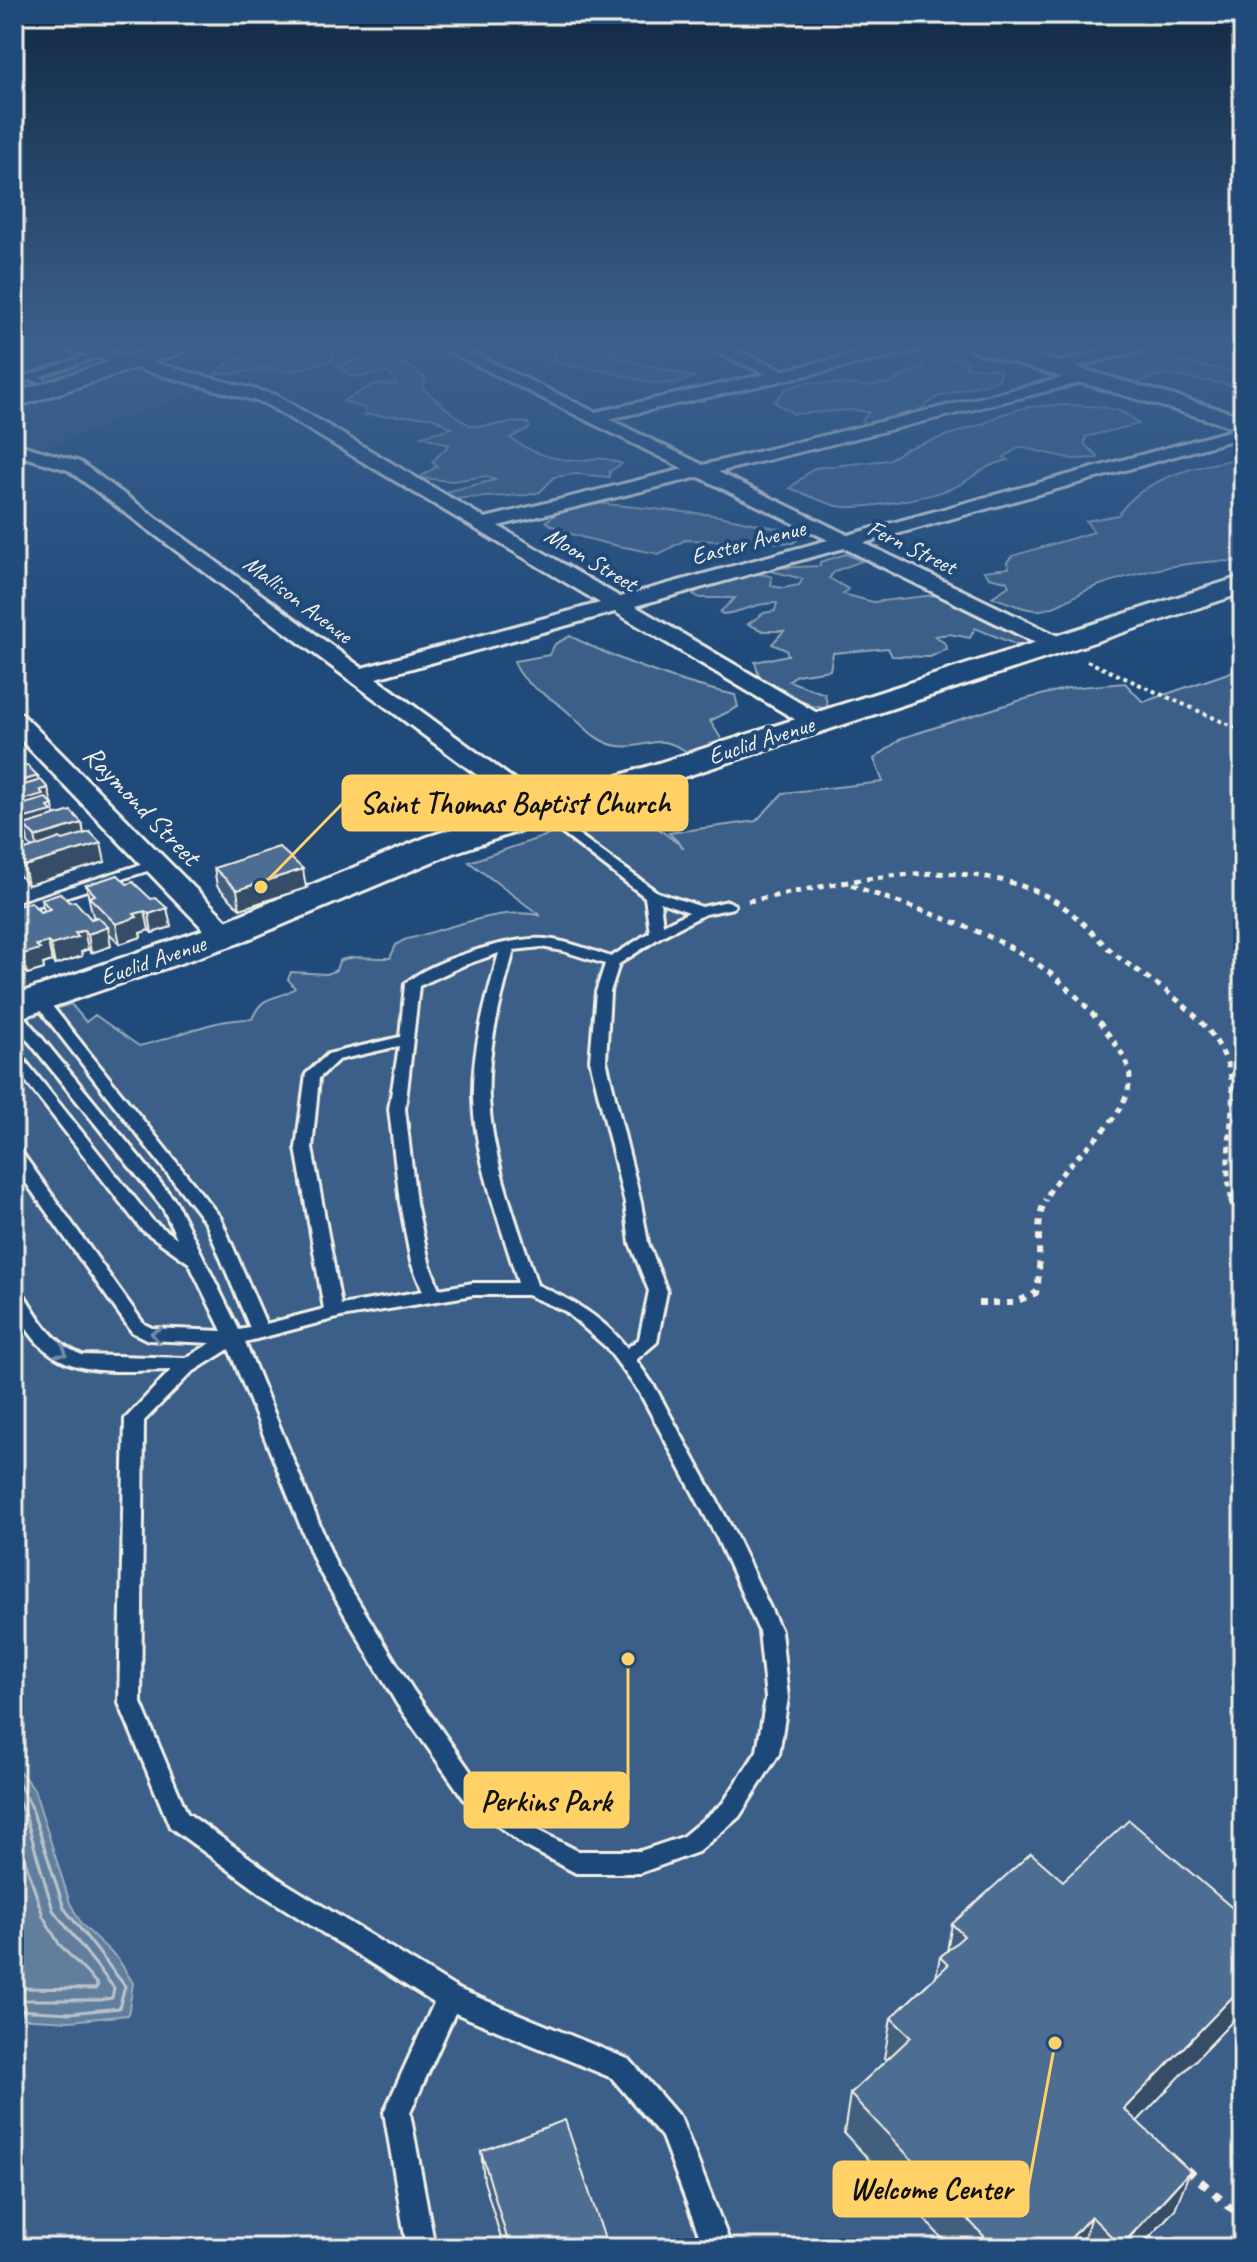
<svg xmlns="http://www.w3.org/2000/svg" width="1257" height="2262" font-family="Caveat,sans-serif">
  <rect width="100%" height="100%" fill="#1f4a7a"/>
  <filter id="ink" filterUnits="userSpaceOnUse"><feTurbulence type="fractalNoise" baseFrequency=".0125" numOctaves="2"/><feDisplacementMap in="SourceGraphic" scale="16" xChannelSelector="R" yChannelSelector="G"/><feConvolveMatrix kernelMatrix="1 2 1 2 8 2 1 2 1" color-interpolation-filters="sRGB"/></filter>
  <g filter="url(#ink)">
    <path fill="#2d5581" d="M20,346H166L14,396V348Z
      M129,367L207,387L35,451L14,445V404Z"/>
    <path fill="#3a5f88" stroke="#97a8b8" stroke-width="2" d="M323,346H343L332,351L334,360L289,372L265,368L234,374H215L231,360L248,357L252,352Z
      M541,346L622,347L611,356L694,377L676,384L652,383L609,372L550,362L556,354Z
      M921,351L969,361L965,367L1000,370L999,380L939,396L915,413L867,426L862,421L869,412L851,410L794,414L774,402L787,388L807,382L867,386L890,383L924,366L922,361L903,352Z
      M1143,354L1232,371L1243,369V387L1164,374L1133,384L1087,372L1089,364L1117,356Z
      M375,355C396,356 409,367 426,378L423,389C432,396 464,424 470,425C486,430 508,419 528,423L530,428L510,438C529,451 548,459 571,460C595,461 596,454 622,464L610,471L609,477L576,474L554,477L540,492L527,495L445,499L441,493L495,480L486,476L452,481L419,478L437,466L432,462L449,445L422,436L452,428L432,417L364,415L366,409L343,401L374,384L397,385L389,372L352,377L337,366Z
      M1058,405C1083,406 1121,403 1139,424L1085,437V445L1097,455L1098,458L1073,459L1020,447L1004,457L1008,460C981,467 981,473 959,485C940,496 858,511 837,506C821,502 805,494 790,488L814,468L888,460L906,449L985,423L1000,415L1027,407Z
      M1243,458V562C1197,558 1141,571 1097,586C1077,592 1061,608 1040,610C1025,611 1006,601 992,597L1009,586L1006,581L989,577L984,571L1009,568L1007,562L1012,556L1094,532L1086,521L1118,515C1144,476 1200,465 1243,458Z
      M595,503L714,515L804,534L793,543L685,540L659,554C635,549 561,537 546,521L561,511Z
      M846,554L862,561L835,571L829,578L848,589L843,594L873,602L935,595L1022,636L1034,645L1024,648L975,628L970,638L949,634L935,636L946,644L947,649L930,657L892,656L888,648L833,653L830,670L796,675L789,681L825,694L828,709L812,706L759,676L755,662L788,655L786,650L772,644L784,631H763L748,624L764,613L775,611L777,603C757,602 743,612 723,614L720,612L735,598H700L693,594C712,582 751,568 772,577L771,586L783,588L799,585L803,579L771,571L774,568L820,566V562Z
      M570,636C624,663 677,682 735,695L738,707L710,721L722,740L689,753C653,730 652,750 618,746C594,743 580,721 562,707C545,693 521,684 514,661L549,655L555,644Z
      M1243,668V2248H14V1022L71,1004L86,1022L95,1015L139,1046C180,1037 209,1019 252,1019C263,992 276,1002 295,988L288,979L291,972L327,974L336,970L339,961C355,954 373,959 390,958L396,945L404,940C441,931 504,905 541,916L469,862L630,807L684,848L669,833L756,821L783,793L883,782L874,759L902,738L1018,701L1068,688L1125,683L1143,702Z"/>
    <path fill="#627e9d" stroke="#9cacbb" stroke-width="2" d="M14,1765L34,1789L70,1903L82,1925L118,1959L133,1983L128,2015L70,2021L14,2018Z"/>
    <g fill="none" stroke-linecap="round" stroke-linejoin="round">
      <path stroke="#bac3ca" stroke-width="3" d="M14,1775L31,1806L64,1908L125,1986L119,2008L70,2013L14,2010
        M14,1792L26,1818L53,1910L114,1988L112,1998L100,2000H14
        M14,1826L43,1916L59,1944L98,1985L95,1989L14,1988"/>
      <defs>
        <path id="lane" d="M98,352L105,354L39,377L44,378V382L30,380L14,385V380Z
          M541,807L657,892L702,907L728,901L735,905L733,908L705,914L662,936L619,964L610,992L606,1060L641,1203L648,1243L667,1291L657,1342L636,1360L656,1389L734,1532L781,1631L788,1698L779,1754L739,1817L698,1852L640,1873H576L523,1845L464,1799L397,1704L317,1567L229,1349L191,1373L144,1421L141,1703L187,1813L282,1881L458,1989L630,2060L681,2119L732,2248H704L662,2137L612,2078L455,2013L410,2113L435,2248H407L384,2112L434,2003L266,1897L170,1827L119,1703L125,1419L171,1370C120,1370 63,1381 29,1332C18,1314 14,1307 14,1286L20,1288C37,1315 51,1343 82,1355L186,1358L211,1343L148,1340L132,1332L14,1166V1149L20,1150L144,1324L152,1328L222,1331L189,1263L141,1229L14,1066V1051L19,1053L153,1221L177,1238L163,1208L14,1023V1009L19,1010L176,1202L239,1330L250,1328L206,1223L34,1002L32,999L34,996H44L220,1217L266,1324L324,1309L296,1148L306,1074L328,1054L400,1037L405,984C428,961 512,936 545,939C568,941 590,950 611,957L650,932L645,897L537,814L535,811ZM660,902L689,912L663,925ZM541,947L563,951L605,964L596,992L590,1060L625,1203L630,1243L649,1291L639,1339L627,1348C603,1317 572,1300 537,1285C518,1225 493,1164 489,1101C486,1050 501,999 514,950ZM499,953C486,1000 472,1049 473,1098C475,1161 501,1223 518,1283H473L439,1289L429,1262L416,1203L405,1109L419,986L462,966ZM399,1046L389,1109L400,1203L411,1262L423,1291L341,1305L312,1148L319,1078L338,1060ZM473,1295H527L565,1311L606,1347L640,1393L717,1538L759,1631L766,1698L757,1751L723,1803L682,1837L640,1851H578L539,1831L480,1785L413,1690L336,1565L245,1342L341,1317Z
          M155,860L160,861V867L14,913V905Z"/>
        <path id="street" d="M63,346H89L276,395L485,518L684,469L438,346H458L595,412L766,374L702,346H724L784,370L894,346H924L916,351L609,419L703,465L1086,372L1094,377L1092,380L718,472L848,535L1243,427V437L864,543L1064,639L1067,644L1064,649H1048L844,548L635,606L824,717L828,722L824,727H808L615,612L376,678L550,806L554,811L550,816H532L68,470L14,454V443L80,462L362,668L600,603L264,403L65,349ZM699,477L828,540L620,597L498,526Z
          M1122,346H1149L1147,349L1056,372L1048,367L1050,364Z
          M14,712L22,714L235,929L239,935L235,941L225,943L215,941L14,733Z"/>
        <path id="secondary" d="M157,346H190L187,351L14,408V393Z
          M970,346H1004L1243,416V430L973,351Z
          M1243,576V593L453,853L239,943L14,1020V995L211,927L427,837Z"/>
      </defs>
      <use href="#lane" stroke="#f4f1e8" stroke-width="6"/>
      <use href="#street" stroke="#f4f1e8" stroke-width="6"/>
      <use href="#secondary" stroke="#f4f1e8" stroke-width="6"/>
      <path stroke="#f4f1e8" stroke-width="4" stroke-dasharray="4 4" stroke-linecap="butt" d="M1087,661L1243,731"/>
      <path stroke="#f4f1e8" stroke-width="5" stroke-dasharray="6 6" stroke-linecap="butt" d="M851,885C957,926 1038,937 1109,1035C1121,1052 1135,1068 1128,1090C1114,1136 1063,1157 1045,1201
        M748,901C843,884 954,851 1046,896C1077,911 1097,942 1125,962C1163,989 1210,1017 1227,1063C1242,1103 1219,1153 1232,1201"/>
      <path stroke="#f4f1e8" stroke-width="6" stroke-dasharray="7 7" stroke-linecap="butt" d="M1231,1199L1243,1238
        M978,1303H1013L1036,1293C1044,1262 1033,1229 1045,1199"/>
      <path stroke="#f4f1e8" stroke-width="8" stroke-dasharray="9 9" stroke-linecap="butt" d="M1187,2169L1228,2206L1243,2215"/>
      <use href="#lane" fill="#1f4a7a" fill-rule="evenodd"/>
      <use href="#street" fill="#1f4a7a" fill-rule="evenodd"/>
      <use href="#secondary" fill="#1f4a7a" fill-rule="evenodd"/>
    </g>
    <path fill="#425f7e" stroke="#f4f1e8" stroke-width="2" d="M14,762L16,768L38,776L39,781L52,803L55,816L82,823L84,834L105,862L28,885L17,873L14,858V854L32,848L28,843L27,837L16,840L14,838Z
      M214,868L306,888L240,909L217,886Z
      M127,884L151,899L167,908L171,927L152,933L149,930L140,933L141,937L120,944L108,932L111,946L91,953L88,949L81,952L82,956L55,965L52,961L43,964L44,969L27,974L18,963L14,948V907L40,912L44,911L41,899L69,902L91,919L95,917L93,916L90,904L86,885Z
      M1063,1881L1243,1917V2010L1137,2121L1175,2209L1140,2248H951L844,2133L850,2094L887,2060L884,2058L891,2018L936,1976L940,1957L947,1951L952,1924Z
      M481,2151L608,2248H504L484,2181Z"/>
    <path fill="#364d66" stroke="#f4f1e8" stroke-width="2" d="M17,351L20,370L14,372V352Z
      M38,776L41,790L48,788L57,823L24,825L27,837L16,840L14,830V783Z
      M82,823L85,842L39,855L35,837Z
      M101,843L105,862L28,885L24,866Z
      M303,869L306,888L240,909L237,890Z
      M167,908L171,927L152,933L149,914Z
      M145,911L149,930L140,933L141,937L120,944L116,924L134,914Z
      M108,927L111,946L91,953L88,934Z
      M84,930L88,949L81,952L82,956L55,965L51,945L75,933Z
      M48,942L52,961L43,964L44,969L27,974L23,954L36,945Z
      M16,957L21,976L14,978V958Z
      M1243,1986V2010L1112,2148L1124,2109Z
      M1190,2171L1175,2209L1140,2248H1120Z
      M1091,2216L1081,2248H1062Z"/>
    <path fill="#4d6e92" stroke="#f4f1e8" stroke-width="2" d="M27,765L38,776L14,783V769Z
      M41,780L48,788L40,790L43,794L14,802V788Z
      M46,798L53,805L48,807L52,811L14,821V807Z
      M71,811L82,823L35,837L24,825Z
      M90,832L101,843L24,866L14,855V854L60,838L63,840Z
      M279,847L303,869L237,890L214,868Z
      M118,875L127,884L133,882L151,899L156,898L167,908L149,914L145,911L134,914L137,917L116,924L89,897L95,895L86,885Z
      M60,893L69,902L75,901L91,919L98,917L108,927L88,934L84,930L75,933L78,937L51,945L48,942L36,945L40,949L23,954L14,944L20,942L14,935V907L31,902L40,912L50,909L41,899Z
      M1129,1820L1243,1917V1986L1124,2109L1190,2171L1121,2246L1091,2216L1062,2248H995L850,2094L911,2037L891,2018L948,1965L940,1957L964,1936L952,1924L1031,1853L1063,1881Z
      M565,2120L608,2248H510L481,2151Z"/>
    <defs><path id="oneway-chevron" d="M-2-3.5L2.5 0L-2 3.5" fill="none" stroke-width="1.6" stroke-linecap="round" stroke-linejoin="round" transform="scale(2)"/></defs>
    <g stroke="#748da6">
      <use href="#oneway-chevron" transform="translate(156 1334) rotate(-169)"/>
      <use href="#oneway-chevron" transform="translate(62 1352) rotate(33)"/>
    </g>
  </g>
  <linearGradient id="sky" x2="0" y2="1"><stop stop-color="#112943"/><stop offset="0.52" stop-color="#3c608d"/><stop offset="1" stop-color="#3c608d" stop-opacity="0"/></linearGradient>
  <rect width="1257" height="663" fill="url(#sky)"/>
  <g text-anchor="middle" dominant-baseline="central" stroke-width="8" stroke-linejoin="round" paint-order="stroke">
    <g font-size="24" fill="#f4f1e8" stroke="#1f4a7a">
      <text transform="translate(748 542) rotate(-15)">Easter Avenue</text>
      <text transform="translate(912 547) rotate(26)">Fern Street</text>
      <text transform="translate(591 559) rotate(31)">Moon Street</text>
      <text transform="translate(298 599) rotate(37)">Mallison Avenue</text>
      <text transform="translate(761 740) rotate(-18)">Euclid Avenue</text>
      <text transform="translate(153 960) rotate(-19)">Euclid Avenue</text>
    </g>
    <g font-size="28" fill="#f4f1e8" stroke="#1f4a7a">
      <text transform="translate(142 805) rotate(46)">Raymond Street</text>
    </g>
  </g>
  <path fill="none" stroke="#ffd166" stroke-width="3" d="M261 887L343 803M628 1659L628 1800M1055 2043L1028 2189"/>
  <g fill="#ffd166" stroke="#1f4a7a" stroke-width="3">
    <circle cx="261" cy="887" r="8"/>
    <circle cx="628" cy="1659" r="8"/>
    <circle cx="1055" cy="2043" r="8"/>
  </g>
  <g fill="#ffd166" stroke="#ffd166" stroke-width="3">
    <rect x="343" y="776" width="344" height="54" rx="8"/>
    <rect x="465" y="1773" width="163" height="54" rx="8"/>
    <rect x="834" y="2162" width="194" height="54" rx="8"/>
  </g>
  <g font-size="30" text-anchor="middle" font-weight="bold" fill="#111">
    <text x="515" y="813">Saint Thomas Baptist Church</text>
    <text x="546" y="1811">Perkins Park</text>
    <text x="931" y="2199">Welcome Center</text>
  </g>
  <rect width="1257" height="2262" fill="none" stroke="#1f4a7a" stroke-width="48"/>
  <rect x="24" y="24" width="1209" height="2214" fill="none" stroke="#f4f1e8" stroke-width="3" filter="url(#ink)"/>
</svg>
